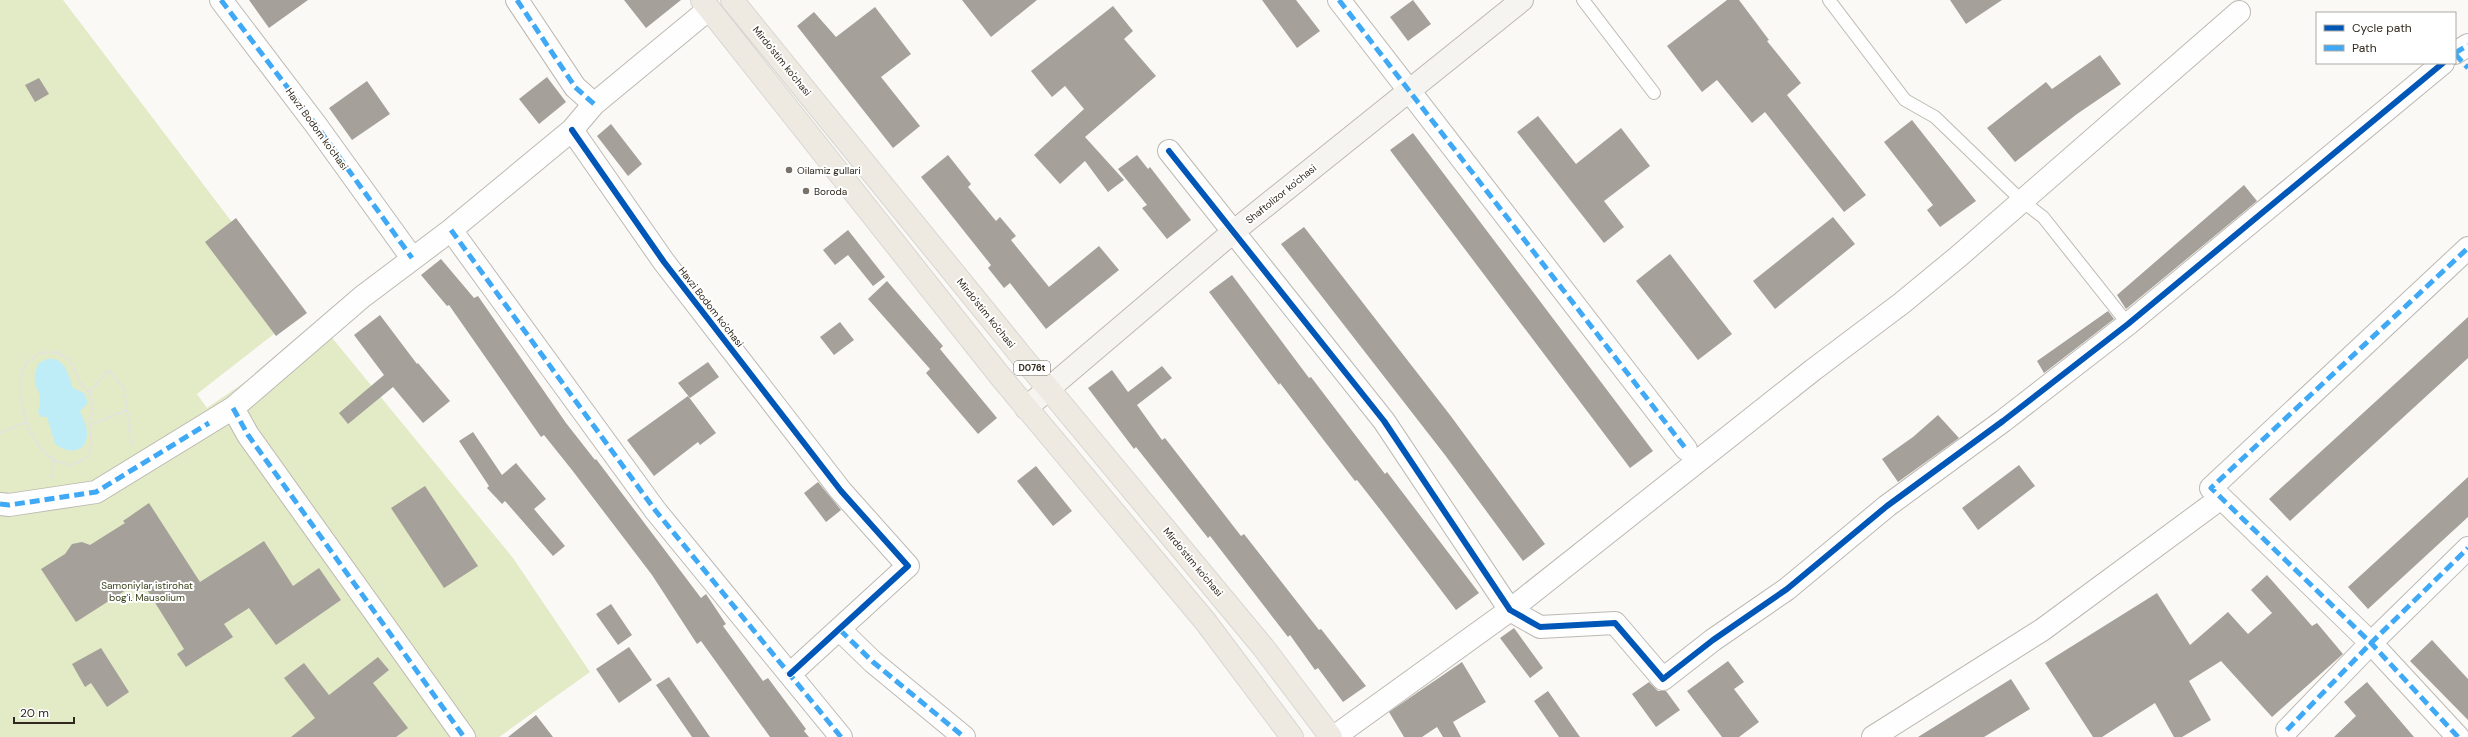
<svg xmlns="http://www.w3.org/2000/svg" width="2468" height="737" font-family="'DM Sans',sans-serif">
  <rect width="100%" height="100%" fill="#fbf9f6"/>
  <path fill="#e2eac6" d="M0,0H63L301,313L197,394L207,408L324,328L513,558L590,672L499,737H0Z"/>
  <path fill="#beedf7" d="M47,359C65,357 68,374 73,388L84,393L88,403L80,411C83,418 87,426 87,433C87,454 68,454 55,444L47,417H41L38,412C38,409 40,406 40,403C42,387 28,386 39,363Z"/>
  <path fill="#a5a09a" d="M249,0H308L269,28Z
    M624,0H681L646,28Z
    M962,0H1037L991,37Z
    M1262,0H1296L1320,31L1297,48Z
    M1413,0L1431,24L1408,41L1390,17Z
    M1727,0H1739L1769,40L1767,41L1801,83L1787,95L1866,195L1844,212L1765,112L1752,123L1717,80L1702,92L1667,46Z
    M1950,0H2002L1966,24Z
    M1113,6L1133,31L1124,39L1156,76L1085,137L1124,180L1108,192L1085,161L1060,184L1034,155L1084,109L1065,86L1052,97L1031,71Z
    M875,7L911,54L881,77L920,126L893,148L797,26L814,12L836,37Z
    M2100,55L2121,84L2077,114L2015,162L1987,128L2046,82L2052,89Z
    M547,77L566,102L539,124L519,99Z
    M39,78L49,94L35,102L25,85Z
    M367,81L390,114L352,140L329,108Z
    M1538,116L1576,164L1621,128L1650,166L1604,201L1624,227L1604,243L1517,132Z
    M1912,120L1976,201L1940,227L1927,210L1933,205L1884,142Z
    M611,124L642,164L628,176L597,136Z
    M1413,133L1653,451L1630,468L1390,150Z
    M948,155L971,184L968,187L996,221L1000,217L1016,236L1011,240L1049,287L1099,246L1119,270L1046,329L1010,283L1004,288L988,268L991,265L921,177Z
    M1137,155L1148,169L1150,167L1191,220L1167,239L1142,208L1147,205L1118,169Z
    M2244,185L2257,201L2126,309L2117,295Z
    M1833,217L1855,244L1775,309L1753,281Z
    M236,218L307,313L276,336L205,242Z
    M1304,227L1450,415L1545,544L1523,561L1445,455L1281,244Z
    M848,230L885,277L873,286L848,255L835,265L823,250Z
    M1670,254L1732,334L1698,360L1636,281Z
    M441,259L474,298L478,296L566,423L595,460L596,459L701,598L706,594L726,624L723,626L763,681L768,678L806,729L804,731L809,737H770L701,641L697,644L652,575L572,470L544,435L541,437L449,305L447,306L421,275Z
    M1232,275L1309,378L1311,377L1385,474L1387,472L1479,593L1456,610L1382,512L1357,480L1355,481L1280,383L1279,385L1209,292Z
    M887,281L943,346L940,349L997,418L978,434L926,373L930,369L868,299Z
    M2108,311L2114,319L2044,373L2037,361Z
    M380,315L417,364L418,363L450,401L423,423L393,387L348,424L339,413L384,375L354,335Z
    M2468,317V358L2290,521L2269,499Z
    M840,322L854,340L834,355L820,337Z
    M708,362L719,377L690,398L678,383Z
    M1162,366L1172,378L1137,405L1162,440L1165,438L1241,536L1244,534L1319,630L1321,629L1366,686L1343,702L1318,668L1315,670L1290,635L1288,637L1210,536L1208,538L1136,447L1134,449L1088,388L1112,370L1128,392Z
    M688,396L716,433L700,445L698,442L654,476L627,440Z
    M1938,415L1959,438L1898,482L1882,459L1913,437Z
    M473,432L502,475L516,463L546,499L534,509L565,546L553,556L505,501L502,504L487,488L489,486L459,441Z
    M2019,465L2035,486L1978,530L1962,508Z
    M1036,466L1072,511L1053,526L1017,481Z
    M2468,477V517L2368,609L2348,587Z
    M818,482L841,510L826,522L804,493Z
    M425,486L478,566L444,588L391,508Z
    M149,503L200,582L264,541L293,586L319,568L341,600L276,645L249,608L224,624L233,637L186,667L177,654L184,649L144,585L140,587L137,583L76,622L41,569L65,554L72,544L82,542L90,545L125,523L123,521Z
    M2267,575L2312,626L2317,623L2343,654L2272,717L2221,661L2189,681L2211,720L2182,737H2174L2155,703L2102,737H2093L2045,663L2157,593L2190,645L2228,612L2248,634L2272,613L2251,590Z
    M611,604L632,635L618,645L596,614Z
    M1514,628L1543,668L1530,678L1500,638Z
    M2432,640L2468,679V720L2410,661Z
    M629,647L652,680L619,703L596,669Z
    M101,648L129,692L107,707L91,683L85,687L72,664Z
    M378,657L389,670L373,683L408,728L396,737H291L315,718L284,678L304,663L329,695Z
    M1728,661L1744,682L1734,689L1759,722L1739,737H1722L1687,691Z
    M1462,662L1486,702L1453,722L1461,737H1443L1437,727L1422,737H1404L1389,712Z
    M669,677L710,737H692L656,685Z
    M2011,679L2030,709L1984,737H1918Z
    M1649,682L1658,691H1666L1680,710L1656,727L1632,694Z
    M2367,682L2414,737H2334L2356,716L2344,702Z
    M1548,691L1580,737H1559L1534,701Z
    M536,715L553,737H508Z"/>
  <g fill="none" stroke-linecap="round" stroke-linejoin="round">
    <defs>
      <path id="lane" d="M1583,0L1654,93
        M1829,0L1905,100L1935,117L2022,201L2043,217L2128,324"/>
      <path id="street" d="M221,0L316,125L412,258
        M517,0L575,87L594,104
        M1339,0L1686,449
        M2455,53L2468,45
        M572,130L664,262L841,491L908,566L790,674
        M1169,151L1384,421L1510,610L1540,627L1615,623L1663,679L1713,640L1787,589L1887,506L2003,421L2128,324L2443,63
        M451,230L655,510L841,737
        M233,408L248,435L464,737
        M0,504L9,505L96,492L233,408L362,297L451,230L572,130L594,104L709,9
        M840,630L873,662L964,737
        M2287,730L2371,643L2468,548
        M1334,737L1510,610L1813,370L1902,303L1959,256L2239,12
        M1873,737L2042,630L2221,498
        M2458,737L2371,643L2211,488L2468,248"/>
      <path id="secondary" d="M1026,408L1233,232L1522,0"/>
      <path id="primary" d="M702,0L1000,376L1205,621L1292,737
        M732,0L1023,358L1263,647L1331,737"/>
    </defs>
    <use href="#lane" stroke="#bdb9b2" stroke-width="14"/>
    <use href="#street" stroke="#bdb9b2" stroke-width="24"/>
    <use href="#secondary" stroke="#bdb9b2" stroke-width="24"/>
    <use href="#primary" stroke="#d8d6d3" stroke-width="24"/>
    <path stroke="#e3e2e1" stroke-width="2.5" stroke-dasharray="3 2" stroke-linecap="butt" d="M56,352L70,360L79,381L90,394L93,409L90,423L91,447L85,459L71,465C65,463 58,462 53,459C29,446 13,392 24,367C26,362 35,357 39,353Z
      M89,393L108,370L124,388L132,446
      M90,425L127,410
      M0,433L26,422
      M51,478L54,459"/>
    <use href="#lane" stroke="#fefefe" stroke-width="12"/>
    <use href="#street" stroke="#fefefe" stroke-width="22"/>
    <use href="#secondary" stroke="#f6f4f0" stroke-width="22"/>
    <use href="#primary" stroke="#eeeae2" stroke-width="22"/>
    <path stroke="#3fa9f5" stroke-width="5" stroke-dasharray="10 5" stroke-linecap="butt" d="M221,0L316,125L412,258
      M517,0L575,87L594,104
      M1339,0L1686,449
      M2455,53L2468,45
      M2455,54L2468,68
      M451,230L655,510L841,737
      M233,408L248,435L464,737
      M0,504L9,505L96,492L209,423
      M840,630L873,662L964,737
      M2287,730L2371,643L2468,548
      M2458,737L2371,643L2211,488L2468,248"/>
    <defs>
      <path id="cycleway" d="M572,130L664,262L841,491L908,566L790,674
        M1169,151L1384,421L1510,610L1540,627L1615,623L1663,679L1713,640L1787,589L1887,506L2003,421L2128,324L2443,63"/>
    </defs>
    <use href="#cycleway" stroke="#fff" stroke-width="8"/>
    <use href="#cycleway" stroke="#0057b8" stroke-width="6"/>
  </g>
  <g fill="#777168" stroke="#fff" stroke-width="1.5">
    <circle cx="789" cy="170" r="4"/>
    <circle cx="806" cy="191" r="4"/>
  </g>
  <g text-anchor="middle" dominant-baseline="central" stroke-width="4" stroke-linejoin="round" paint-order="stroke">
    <rect fill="#fff" stroke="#6e6860" stroke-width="1" x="1014" y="361" width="36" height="14" rx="3"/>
    <g font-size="9" font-weight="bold" fill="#30281c">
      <text x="1032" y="368">D076t</text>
    </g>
    <g font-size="10" fill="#30281c" stroke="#fff">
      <text transform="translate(782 61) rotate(51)">Mirdo'stim ko'chasi</text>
      <text transform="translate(317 129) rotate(54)">Havzi Bodom ko'chasi</text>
      <text transform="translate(1281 194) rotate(-39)">Shaftolizor ko'chasi</text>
      <text transform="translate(711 307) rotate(52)">Havzi Bodom ko'chasi</text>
      <text transform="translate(986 313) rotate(51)">Mirdo'stim ko'chasi</text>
      <text transform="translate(1193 562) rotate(50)">Mirdo'stim ko'chasi</text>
    </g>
    <g font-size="10" fill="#30281c" stroke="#fff" text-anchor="start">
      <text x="797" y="170">Oilamiz gullari</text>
      <text x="814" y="191">Boroda</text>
    </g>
    <g font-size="10" fill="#39411b" stroke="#fff">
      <text x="147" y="585">Samoniylar istirohat<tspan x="147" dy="12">bog'i. Mausolium</tspan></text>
    </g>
  </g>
  <rect x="2316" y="12" width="140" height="52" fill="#ffffff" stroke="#aca9a4"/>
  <rect x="2324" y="25" width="20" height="6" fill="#0057b8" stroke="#aca9a4"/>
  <text x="2352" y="32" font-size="12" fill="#30281c">Cycle path</text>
  <rect x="2324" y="45" width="20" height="6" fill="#3fa9f5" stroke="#aca9a4"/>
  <text x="2352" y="52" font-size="12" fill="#30281c">Path</text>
  <path d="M14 717v6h60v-6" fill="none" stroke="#30281c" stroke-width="2"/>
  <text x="20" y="717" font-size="12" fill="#30281c" stroke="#ffffff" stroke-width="3" paint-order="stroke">20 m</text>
</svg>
